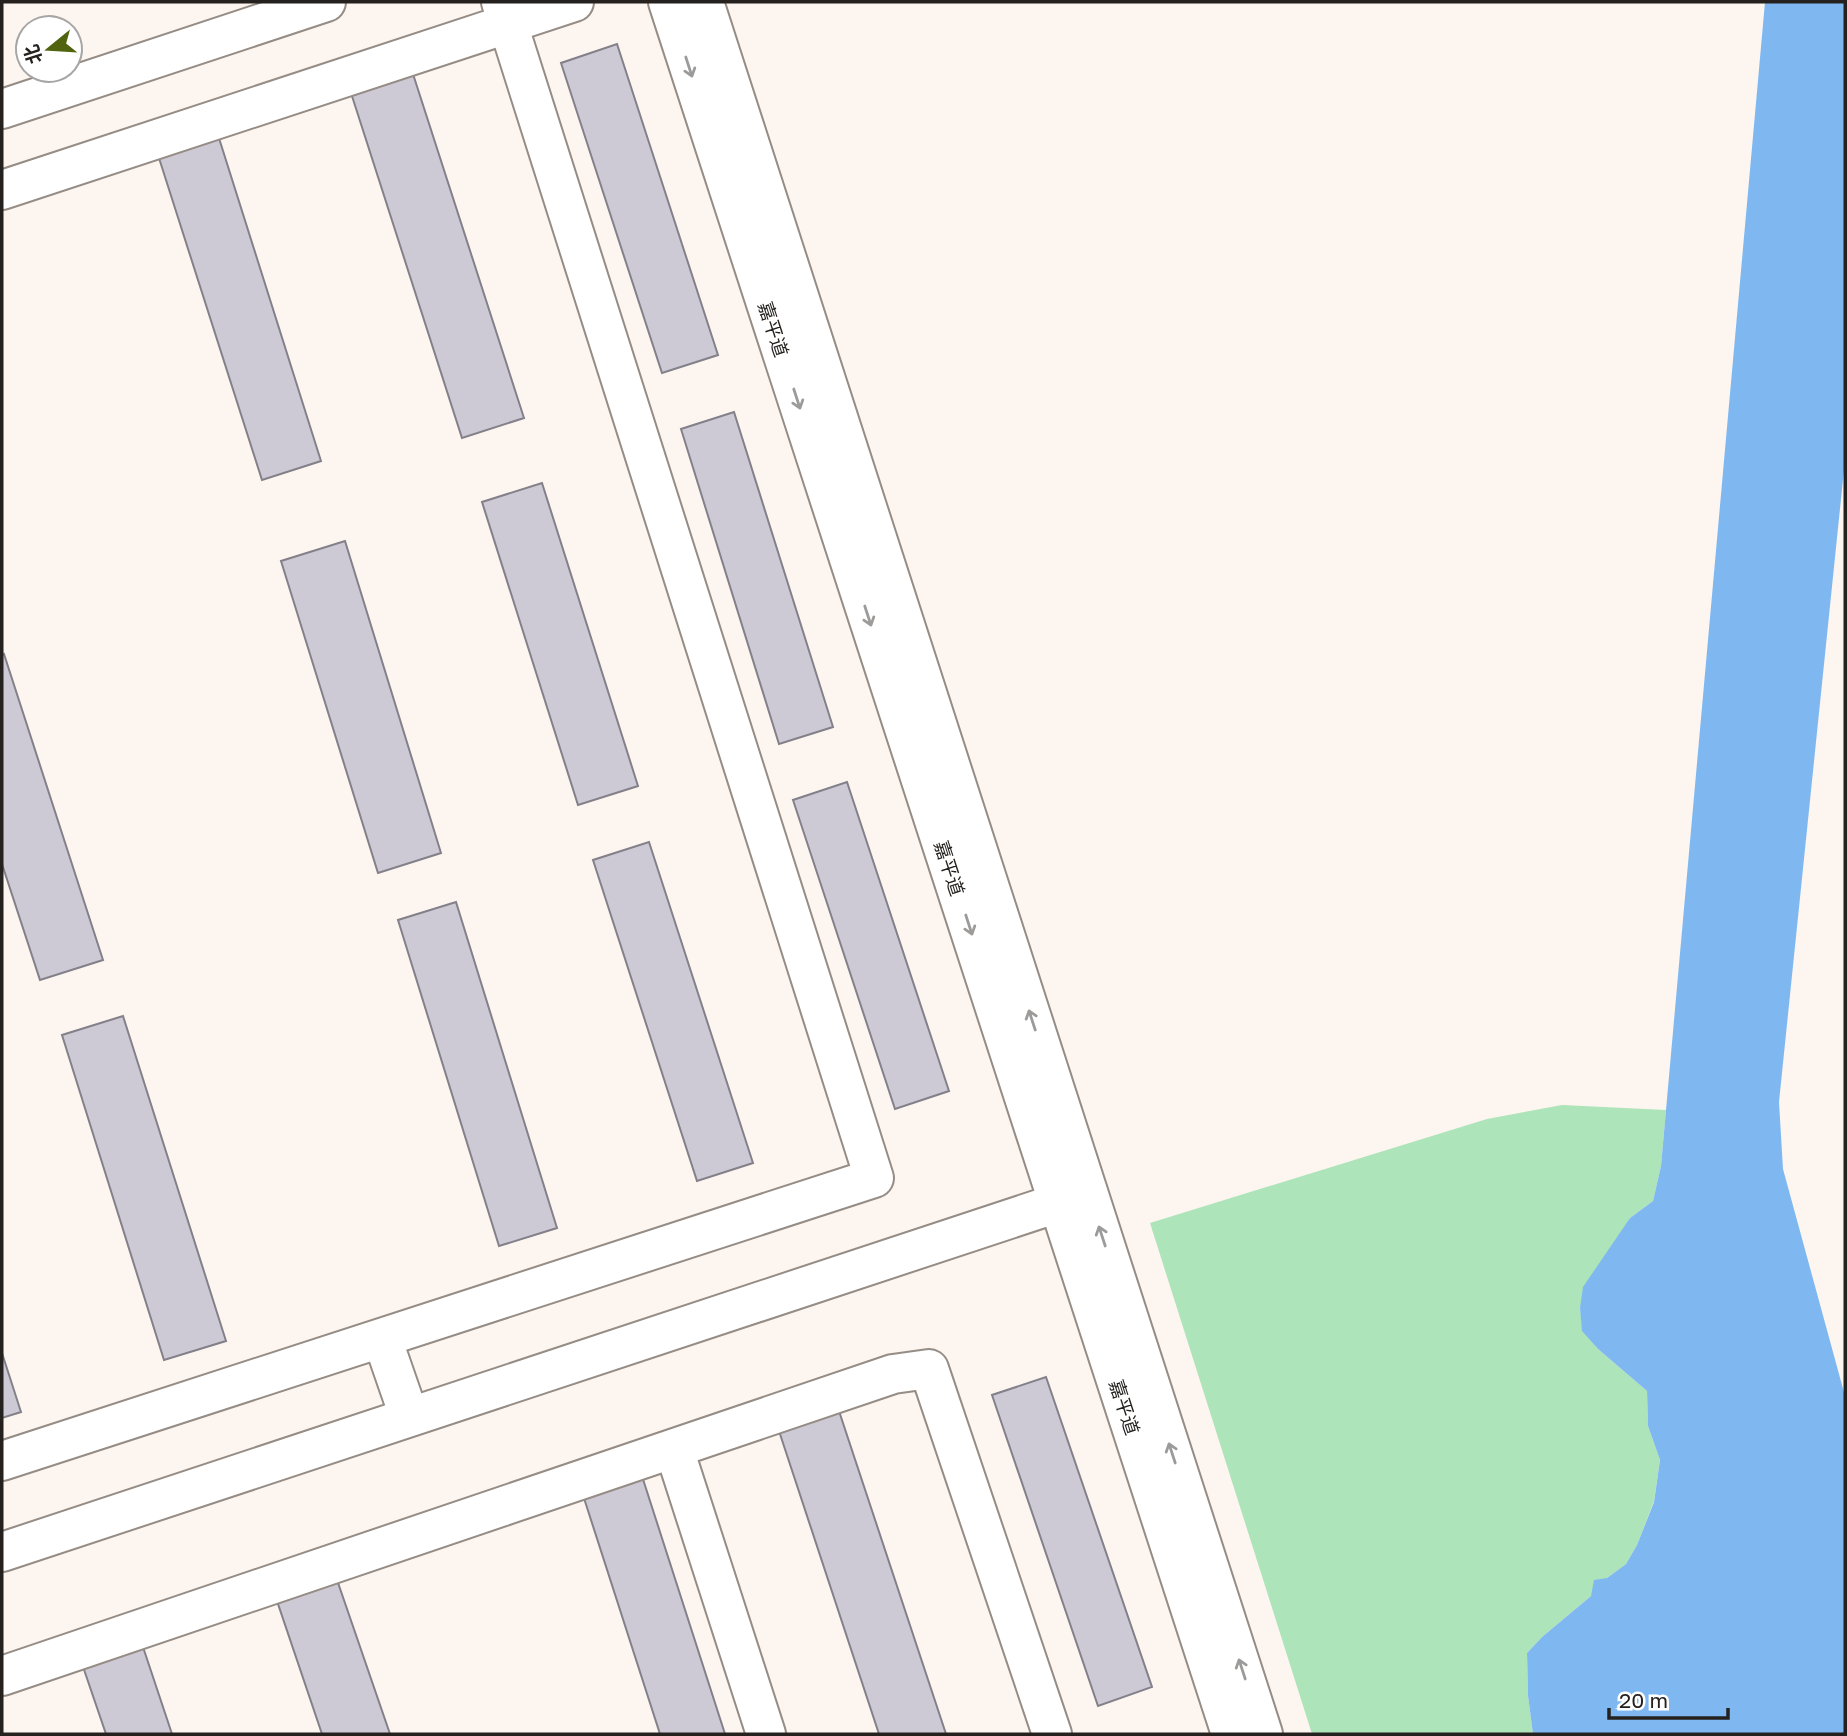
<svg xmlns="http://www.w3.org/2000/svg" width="1847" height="1736" font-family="'Golos Text','Noto Sans SC',sans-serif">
  <rect width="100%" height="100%" fill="#fdf5ef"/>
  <path fill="#ade4b9" d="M1562,1105L1666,1110L1661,1166L1653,1201L1630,1218L1580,1308L1583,1331L1598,1349L1647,1391L1648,1426L1660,1460L1654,1501L1637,1545L1626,1564L1607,1578L1591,1596L1542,1637L1527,1653L1528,1696L1533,1734H1312L1150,1223L1487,1119Z"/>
  <path fill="#7fb8f1" d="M1765,2H1845V460L1779,1102L1783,1169L1845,1396V1734H1533L1528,1696L1527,1653L1542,1637L1591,1596L1594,1580L1607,1578L1626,1564L1637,1545L1654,1502L1660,1460L1648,1426L1647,1391L1598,1349L1582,1331L1580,1308L1583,1287L1630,1218L1653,1201L1661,1166Z"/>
  <path fill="#cecad5" stroke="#83808a" stroke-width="2" d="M617,44L718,355L662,373L561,63Z
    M413,74L524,418L462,438L351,93Z
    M218,135L321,461L262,480L158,155Z
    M734,412L833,727L779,744L681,429Z
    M542,483L638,786L578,805L482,502Z
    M345,541L441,853L378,873L281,561Z
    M4,654L103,960L40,980L2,864V655Z
    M847,782L949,1091L895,1109L793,800Z
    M649,842L753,1163L697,1181L593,860Z
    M456,902L557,1228L499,1246L398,920Z
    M123,1016L226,1341L164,1360L62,1035Z
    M2,1353L21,1412L2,1418Z
    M1046,1377L1152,1687L1098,1706L992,1395Z
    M838,1408L946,1734H879L778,1428Z
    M641,1473L725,1734H660L582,1492Z
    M335,1574L390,1734H322L275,1595Z
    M139,1635L172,1734H106L79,1655Z"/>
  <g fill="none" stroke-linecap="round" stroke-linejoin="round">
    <defs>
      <path id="minor" d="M2,109L326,2
        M2,190L574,2
        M382,1338L409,1416
        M674,1449L766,1734
        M2,1461L874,1178L501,2
        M2,1552L1088,1193
        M2,1676L893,1374L929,1369L1052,1734"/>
      <path id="tertiary" d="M668,2L1231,1734
        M704,2L1263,1734"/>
    </defs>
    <use href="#minor" stroke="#958c85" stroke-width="42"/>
    <use href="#tertiary" stroke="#958c85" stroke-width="42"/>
    <use href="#minor" stroke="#fff" stroke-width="38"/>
    <use href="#tertiary" stroke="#fff" stroke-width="38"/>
  </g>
  <defs><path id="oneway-shaft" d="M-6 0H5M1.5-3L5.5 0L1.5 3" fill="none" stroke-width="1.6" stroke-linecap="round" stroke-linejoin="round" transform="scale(1.75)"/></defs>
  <g stroke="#9c9b9a">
    <use href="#oneway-shaft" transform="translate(689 67) rotate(72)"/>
    <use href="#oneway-shaft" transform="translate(797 399) rotate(72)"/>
    <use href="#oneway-shaft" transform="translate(868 616) rotate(72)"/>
    <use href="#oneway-shaft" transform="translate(969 925) rotate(72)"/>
    <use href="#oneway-shaft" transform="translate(1032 1020) rotate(-108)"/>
    <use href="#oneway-shaft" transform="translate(1102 1236) rotate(-108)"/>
    <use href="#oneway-shaft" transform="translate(1172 1453) rotate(-108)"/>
    <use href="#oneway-shaft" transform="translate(1242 1669) rotate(-108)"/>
  </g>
  <g text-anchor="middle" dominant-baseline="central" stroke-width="7" stroke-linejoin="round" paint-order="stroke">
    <g font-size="19" fill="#24211e" stroke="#fff">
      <text transform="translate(774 329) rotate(72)">嘉平道</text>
      <text transform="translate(950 868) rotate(72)">嘉平道</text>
      <text transform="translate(1125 1407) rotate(72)">嘉平道</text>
    </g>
  </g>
  <rect width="1847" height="1736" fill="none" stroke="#24211e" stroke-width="7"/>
  <g transform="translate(49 49) rotate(252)"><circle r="33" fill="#ffffff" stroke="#a7a6a5" stroke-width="2"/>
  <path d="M0-5L12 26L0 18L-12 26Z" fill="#50640f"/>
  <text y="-10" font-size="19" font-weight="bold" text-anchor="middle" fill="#24211e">北</text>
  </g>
  <path d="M1609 1708v10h119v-10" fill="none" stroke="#24211e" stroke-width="3.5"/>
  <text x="1619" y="1708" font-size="21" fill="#24211e" stroke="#ffffff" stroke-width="5" paint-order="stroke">20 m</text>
</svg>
